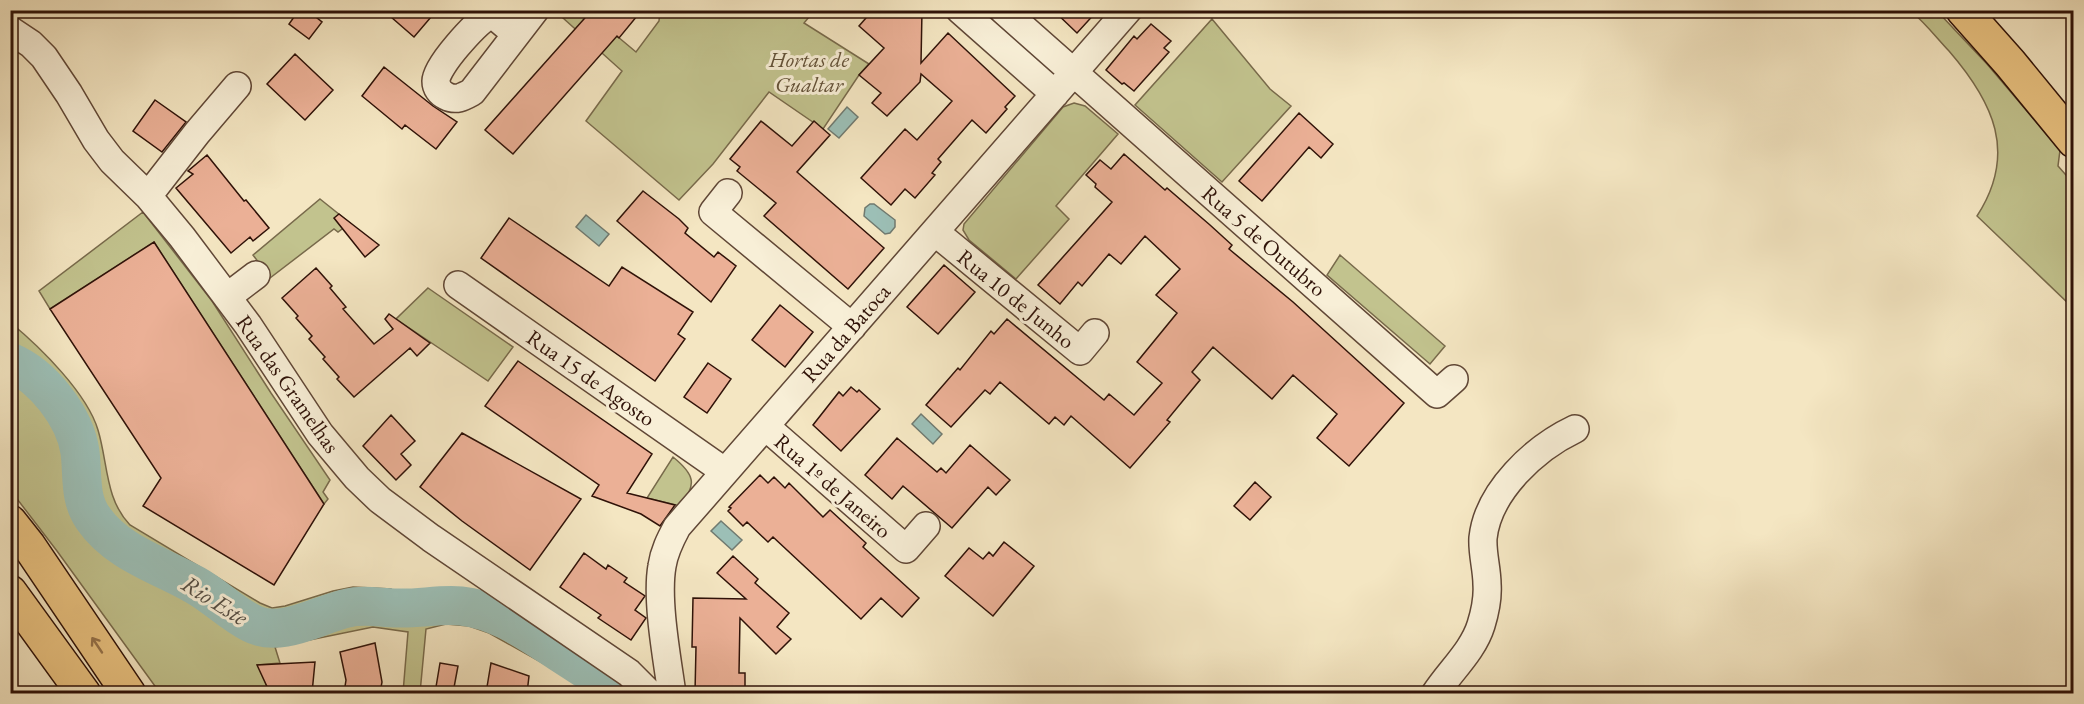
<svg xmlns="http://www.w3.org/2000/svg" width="2084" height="704" font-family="'EB Garamond',serif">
  <rect width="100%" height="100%" fill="#f4e6c2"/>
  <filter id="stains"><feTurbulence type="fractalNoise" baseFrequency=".00333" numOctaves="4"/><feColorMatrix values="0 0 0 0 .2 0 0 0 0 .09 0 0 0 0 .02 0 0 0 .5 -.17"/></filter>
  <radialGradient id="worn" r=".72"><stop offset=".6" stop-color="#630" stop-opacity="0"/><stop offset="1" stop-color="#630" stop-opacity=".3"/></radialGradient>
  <path fill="#c2c38e" stroke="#786a4b" stroke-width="1.5" d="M570,11H587L636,52L659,21L660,11H814L804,23L869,64L859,75L823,129L769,92L713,164L679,200L586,121L622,71L563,18Z
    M1911,11H1937L1987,64L2060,150L2058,166L2073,183L2074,296L2069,304L1977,216C2018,153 1993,102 1949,51C1936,37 1925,23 1911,11Z
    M1212,19L1270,89L1291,106L1222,182L1135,105Z
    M1074,103L1085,106L1118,134L1056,206L1069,219L1016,279L969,240L963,230L964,224L1063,107Z
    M320,199L350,223L338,232L334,229L270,278L253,255Z
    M143,212L212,301L271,393L330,480L323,492L328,499L324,504L154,242L50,309L39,291Z
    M1340,255L1445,346L1430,364L1327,275Z
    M428,288L513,347L488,381L396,319Z
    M11,323C40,347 87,393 98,430C108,463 105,499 130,525L260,603L272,608L285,606L333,591L353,587L391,589L390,603C376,602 362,600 348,603C317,609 290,628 256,621C234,608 214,591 192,577C160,557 121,547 98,515C87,500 88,480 86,462C82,415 49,379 11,354Z
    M10,367C44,389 75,423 77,465C78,480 73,500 81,514C107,560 164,570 205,596C221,606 235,622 253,629C272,637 301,629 320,624C330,621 340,615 350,612C366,607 383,613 399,614C426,616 454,611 481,618C488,619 495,623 502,626L613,693H596L489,633L469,626L446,624L426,629L420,693H403L408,632L373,627L275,647L280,663L258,665L270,693H160L57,551L11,491Z
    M673,457C694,474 698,484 680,506L647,498Z"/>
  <path fill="#9cbfb6" stroke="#707a70" stroke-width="1.5" d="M847,107L858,117L839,138L828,129Z
    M870,204H874L895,220V227L890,233L885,234L864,216L865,208Z
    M586,215L609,234L599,246L576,227Z
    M921,414L942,434L933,444L912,424Z
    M721,521L742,540L732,550L711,531Z"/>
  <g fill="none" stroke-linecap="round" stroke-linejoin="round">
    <path stroke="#9cbfb6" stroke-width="39" d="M10,362C43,376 75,417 80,452C83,476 79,498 93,518C117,553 160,565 195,585C215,596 231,613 251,623C281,639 319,614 348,608C364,604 381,608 397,608C418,609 440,604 461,606C498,610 528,632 559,652C581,666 602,680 624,694"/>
  </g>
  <path fill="#ebb096" stroke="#2f1208" stroke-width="1.5" d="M299,10H307L322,22L309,39L289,24Z
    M383,10H437L414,37Z
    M592,10H642L619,38L617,36L513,154L485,130Z
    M873,10H922L921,63L948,33L1015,96L1005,107L1007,109L986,133L972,120L938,159L941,162L932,173L935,175L915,198L905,189L891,205L861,178L905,129L917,140L952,101L921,74L920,82L887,116L872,103L881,93L859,75L884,48L859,26Z
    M1053,10H1098L1077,33Z
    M1151,24L1171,41L1164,48L1169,52L1134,91L1124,83L1122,84L1106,70L1134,36L1137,39Z
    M295,54L333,90L305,120L267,84Z
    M384,67L433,106L457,122L436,149L405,125L402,129L362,96Z
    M155,100L186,122L162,152L133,131Z
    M1299,113L1333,144L1321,158L1309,147L1262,201L1239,181Z
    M761,121L792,146L814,121L830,135L797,172L884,248L848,289L764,216L776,203L737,171L740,167L730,159Z
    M1124,154L1165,190L1167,188L1210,225L1232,245L1229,249L1293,302L1404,403L1349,466L1317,438L1337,414L1293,375L1272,399L1213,347L1192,372L1200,380L1167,420L1170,422L1130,468L1071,416L1064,425L1055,417L1049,424L1000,382L990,394L985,390L951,427L926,405L958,368L960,370L991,331L994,334L1007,319L1104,400L1109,394L1134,415L1162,383L1137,362L1177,313L1156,295L1180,269L1145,236L1121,264L1109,254L1082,286L1078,282L1060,304L1038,285L1112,202L1095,187L1096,184L1086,175L1100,160L1111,169Z
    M207,155L244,201L246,200L269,228L253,241L250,237L231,253L176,188L193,174L188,171Z
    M643,191L679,219L688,228L685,233L714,257L718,252L736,266L711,302L617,221Z
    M339,214L379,245L365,257L334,218Z
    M509,218L609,286L622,267L693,312L678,334L685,339L655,381L481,258Z
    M154,242L324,504L274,585L143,506L161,478L50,309Z
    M944,265L975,292L938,334L907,307Z
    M316,268L332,286L330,288L346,307L343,309L374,344L393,329L385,319L389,314L430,343L417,356L410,348L354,397L337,379L339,377L323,359L325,357L309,339L312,336L296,318L298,316L282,298Z
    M780,305L813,332L785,367L752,340Z
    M518,361L652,454L627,493L675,505L660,526L641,514L592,496L599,485L485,406Z
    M708,363L731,379L707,413L684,397Z
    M851,387L857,392L859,390L880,409L841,451L813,425L839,392L843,396Z
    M391,415L415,441L401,454L411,465L396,480L363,446Z
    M462,433L581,499L530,570L462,521L420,487Z
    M897,438L937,472L941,468L946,473L970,445L1010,480L996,495L988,487L952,528L903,486L892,499L865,475Z
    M760,475L768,483L774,477L785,488L789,483L823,517L830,510L866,543L863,547L919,598L902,617L881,598L861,619L773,537L768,542L747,522L743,526L728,511L731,508L729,507Z
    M1255,482L1271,497L1250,520L1234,506Z
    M1004,542L1034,566L993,616L945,576L969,548L983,559L989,552L993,556Z
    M584,553L606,569L608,565L627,578L624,582L645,596L635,610L646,618L631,640L598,618L601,615L560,587Z
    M733,556L758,579L755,583L789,613L777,627L791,639L776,654L740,618L739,673H745V693H695L696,647H692L693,598L746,599L717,573Z
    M375,643L382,682L380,693H344L346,680L340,652Z
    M315,662L312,693H270L257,665Z
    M440,663L458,666L453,693H435Z
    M491,663L529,676L527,693H486Z"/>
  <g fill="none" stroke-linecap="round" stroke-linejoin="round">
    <defs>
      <path id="minor" d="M960,10L1055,94
        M1003,10L1437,394L1454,379
        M10,30L31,44L44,57L69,94L96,140L112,161L148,196L182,237L248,325L320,434L357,478L380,500L431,538L629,673L650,694
        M516,34L496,17L488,16C475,24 436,66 436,81C436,88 440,93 446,96C456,101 463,97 472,92L535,10
        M728,193L713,212L852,327
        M148,196L197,133L237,86
        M935,232L1080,351L1095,333
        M458,285L724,471
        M227,297L256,275
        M765,426L906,549L926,526
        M672,694C667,658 656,600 662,566C664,552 670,540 677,527L1128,10
        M1435,694C1450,671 1473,651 1481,625C1485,612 1488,597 1487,584C1487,569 1482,553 1483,538C1488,491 1535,448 1575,429"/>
      <path id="major" d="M1963,10L2010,63L2074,141
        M10,522L29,546L129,694
        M10,592L84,694"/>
    </defs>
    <use href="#minor" stroke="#604736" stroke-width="30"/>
    <use href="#major" stroke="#2f1208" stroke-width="36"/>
    <use href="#minor" stroke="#f8efd7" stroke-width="27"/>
    <use href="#major" stroke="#eac381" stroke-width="33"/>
  </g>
  <defs><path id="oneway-shaft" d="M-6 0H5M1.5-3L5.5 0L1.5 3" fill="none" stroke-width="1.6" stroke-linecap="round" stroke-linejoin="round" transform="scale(1.5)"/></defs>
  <use stroke="#96734b" href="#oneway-shaft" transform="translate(97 645) rotate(-124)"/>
  <g text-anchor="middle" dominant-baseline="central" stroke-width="6" stroke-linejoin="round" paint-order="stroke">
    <g font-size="22" font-style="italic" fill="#625037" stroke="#f8efd7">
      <text x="809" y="59">Hortas de<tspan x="809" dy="25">Gualtar</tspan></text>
    </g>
    <g font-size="22" fill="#2f1208" stroke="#f8efd7">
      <text transform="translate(1264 241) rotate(41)">Rua 5 de Outubro</text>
      <text transform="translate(1016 299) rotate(39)">Rua 10 de Junho</text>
      <text transform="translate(846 333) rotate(-49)">Rua da Batoca</text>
      <text transform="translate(591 378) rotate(35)">Rua 15 de Agosto</text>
      <text transform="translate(288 384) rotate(55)">Rua das Gramelhas</text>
      <text transform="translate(833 486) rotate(41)">Rua 1º de Janeiro</text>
    </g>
    <g font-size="24" font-style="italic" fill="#554f45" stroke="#f8efd7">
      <text transform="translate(215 600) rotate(32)">Rio Este</text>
    </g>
  </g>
  <rect width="2084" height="704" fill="none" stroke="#f4e6c2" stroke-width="36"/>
  <rect x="12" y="12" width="2060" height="680" fill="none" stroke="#2f1208" stroke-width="3"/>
  <rect x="18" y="18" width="2048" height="668" fill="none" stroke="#2f1208" stroke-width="1.5"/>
  <rect width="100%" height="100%" filter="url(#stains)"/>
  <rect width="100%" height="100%" fill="url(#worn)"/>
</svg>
